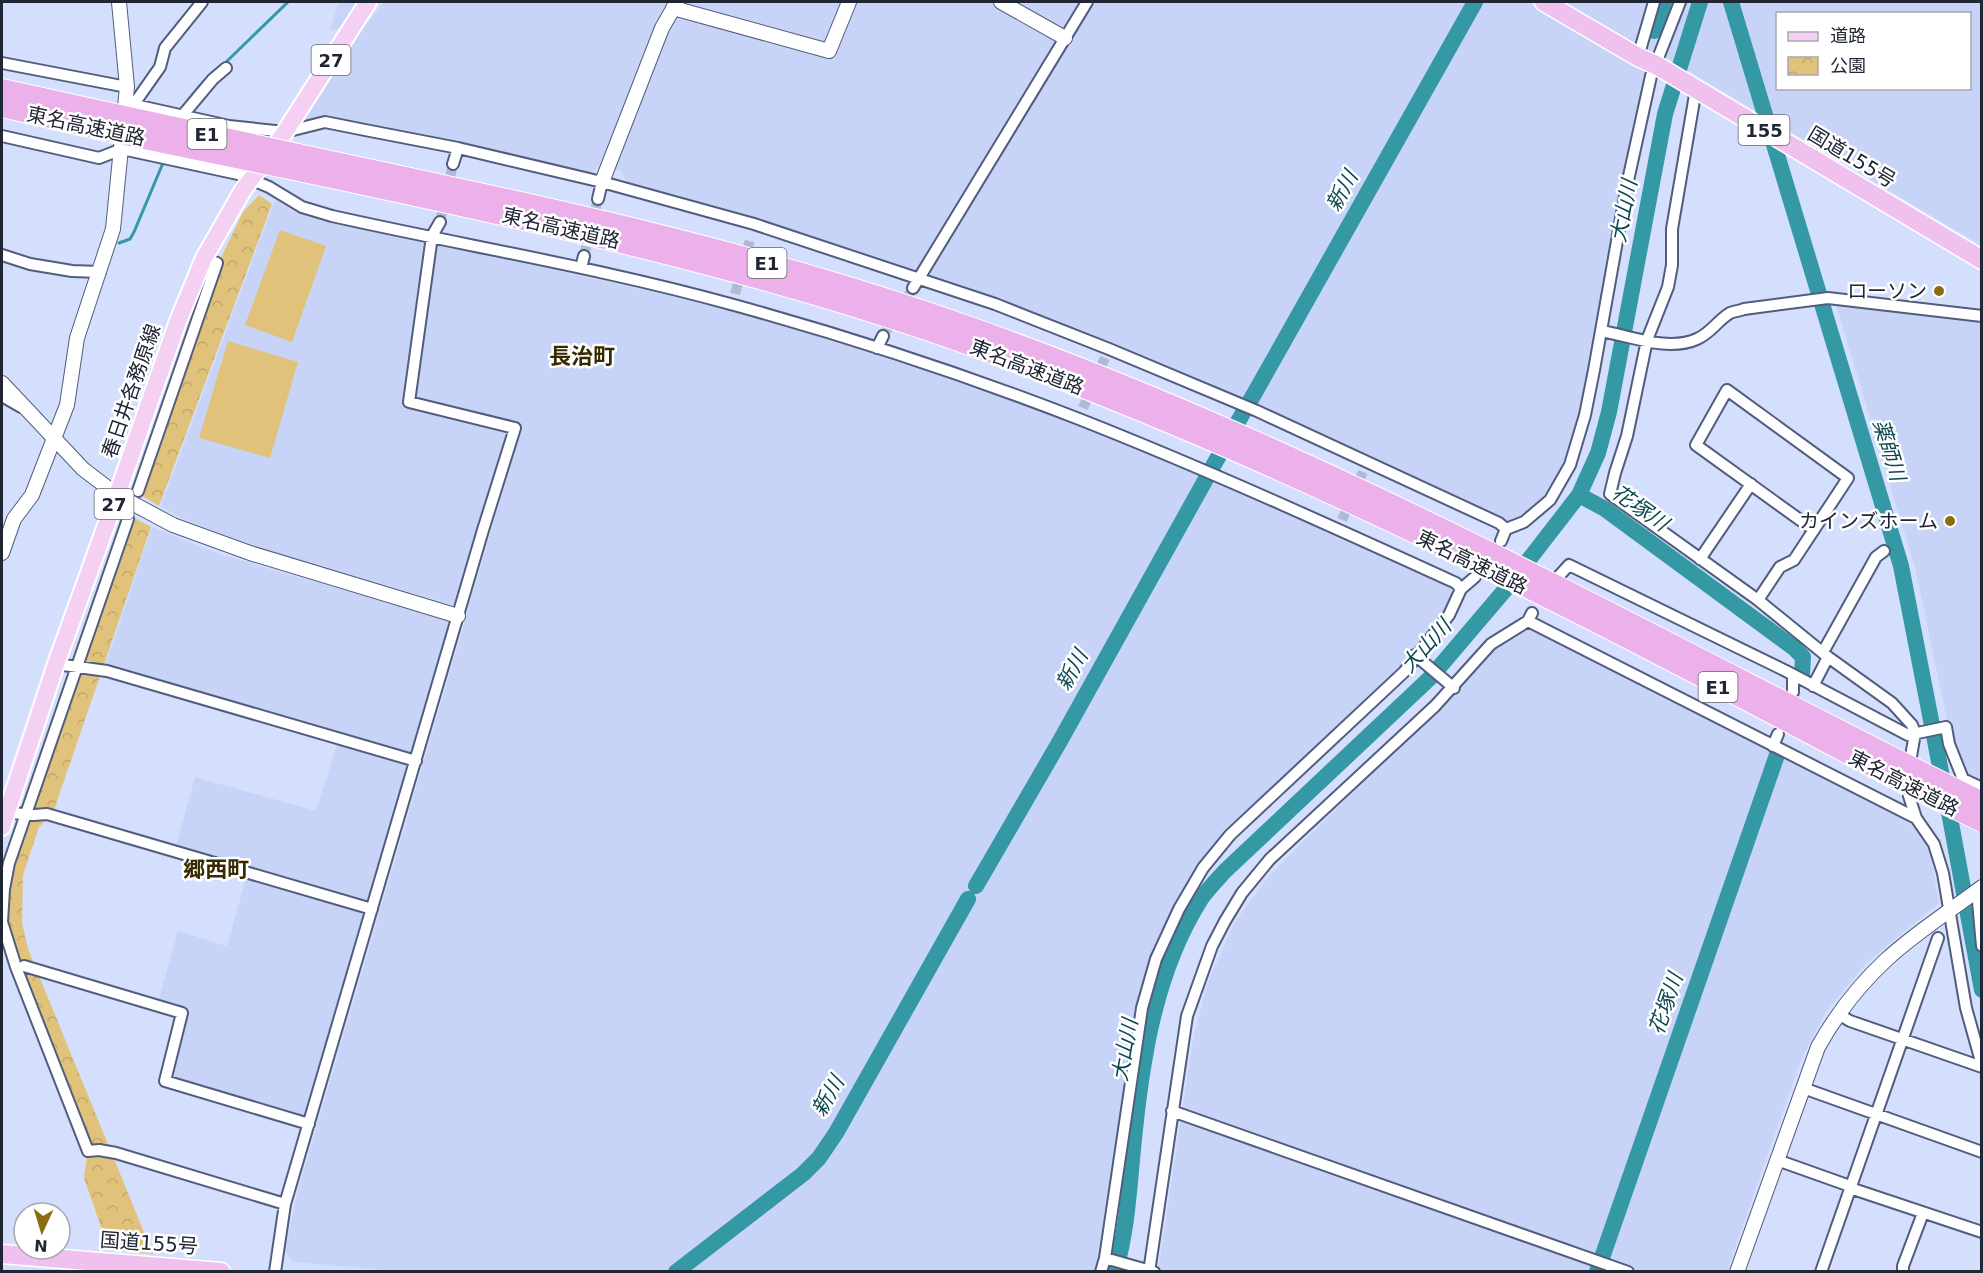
<svg xmlns="http://www.w3.org/2000/svg" width="1983" height="1273" font-family="'DejaVu Sans','Noto Sans JP',sans-serif">
  <defs>
    <pattern id="park-crowns" width="20" height="18" patternUnits="userSpaceOnUse" patternTransform="scale(1.5)"><rect width="20" height="18" fill="#e1c27b"/><path d="M2 6a3 3 0 1 1 6 0M12 15a3 3 0 1 1 6 0" fill="none" stroke="#c1a76b"/></pattern>
  </defs>
  <rect width="100%" height="100%" fill="#d3dffc"/>
  <path fill="#c7d4f7" fill-rule="evenodd" d="M339,2H360L341,31L330,30Z
    M384,2H1527L1642,68L1645,74L1591,369L1565,465L1547,498L1511,523L1258,406L1239,401L931,278L915,270L629,186L621,171L600,166L586,175L348,122L298,128L305,108L333,74L360,32Z
    M1555,2H1981V245L1665,57L1639,47ZM1778,14H1970V88H1778Z
    M275,200L295,212L319,220L423,243L404,405L504,428L507,431L457,604L454,605L264,549L208,529L177,516L161,506Z
    M436,244L681,298L775,323L946,377L1069,420L1197,472L1445,584L1452,589L1453,594L1451,604L1401,671L1212,851L1149,967L1099,1255L1094,1271L410,1272L293,1262L285,1252L297,1194L522,426L416,400Z
    M1835,301L1981,320V784L1964,774L1948,725L1916,571Z
    M152,527L219,554L449,621L452,624L413,756L105,666Z
    M1536,628L1907,821L1929,847L1939,903L1866,963L1826,1012L1802,1057L1727,1271L1158,1272L1192,1045L1207,984L1235,922L1269,876L1432,712L1445,705L1495,648L1529,629Z
    M338,742L411,763L369,905L175,849L195,777L316,811Z
    M247,875L367,910L306,1120L170,1078L189,1012L158,1003L178,931L227,946Z"/>
  <path fill="url(#park-crowns)" d="M259,195L272,204L159,506L139,494L219,262L243,212Z
    M131,516L151,527L53,813L39,827L23,875L22,923L28,949L153,1254L109,1250L84,1178L88,1147L20,971L6,919L9,878Z"/>
  <path fill="#e1c27b" d="M280,230L326,246L292,342L245,325Z
    M228,341L298,362L270,458L199,438Z"/>
  <g fill="none" stroke-linecap="round" stroke-linejoin="round">
    <path stroke="#3498a5" stroke-width="3" d="M223,65L288,2
      M189,99L204,81
      M119,243L130,239L134,232L163,163"/>
    <path stroke="#3498a5" stroke-width="16" d="M1731,2L1901,566L1951,823L1982,990
      M1654,31L1664,2
      M1249,403L1475,2
      M1212,468L1244,411
      M1579,495L1605,509L1794,648L1803,657L1802,675
      M976,886L1060,741L1207,477
      M676,1272L803,1174L819,1158L836,1133L968,899
      M1115,1272C1127,1232 1129,1190 1133,1149C1141,1064 1154,973 1201,899C1208,889 1217,880 1225,871L1430,678L1510,584L1579,495L1598,453L1609,412L1665,114L1700,2
      M1597,1272L1778,752"/>
    <path stroke="#afbad4" stroke-width="10" stroke-dasharray="10 5" stroke-linecap="butt" d="M440,222L453,164
      M584,256L598,199
      M735,294L751,236
      M883,336L913,288
      M1083,408L1105,358
      M128,519L138,491
      M1342,520L1363,472"/>
    <defs>
      <path id="minor" d="M1638,57L1654,2
        M2,63L127,87
        M1696,89L1672,229V265L1668,287L1647,340L1627,436L1615,473L1610,494L1758,600L1828,657L1892,703L1912,725L1915,733L1909,768
        M126,103L229,126L285,132L325,122L365,130L458,148L602,182L754,224L995,304L1109,349L1257,411L1499,523L1506,529
        M134,104L160,67L165,48L202,2
        M182,116L213,79L226,68
        M2,136L99,158L122,149L238,174L269,187L302,207L332,216C466,246 601,268 734,305C850,337 966,375 1079,419C1206,469 1331,526 1456,583L1461,589
        M453,164L458,148
        M598,199L602,182
        M2,255L30,264L72,271L100,272
        M581,268L584,256
        M913,288L1087,2
        M1601,331C1631,336 1668,352 1697,339C1711,333 1718,320 1730,313C1734,311 1740,311 1744,309L1828,298L1982,316
        M877,348L883,336
        M2,396L21,407
        M138,491L217,263L204,258
        M128,519L9,863L4,889L2,922L16,967L88,1151L99,1150L116,1153L285,1204
        M1501,541L1506,529L1524,522L1550,500L1570,465L1585,415L1594,370L1627,185L1651,76L1680,2
        M1700,559L1751,484
        M1559,576L1569,565L1786,671L1908,735L1946,727L1949,744L1963,779L1982,788
        M1758,600L1780,567L1794,560L1848,478L1727,390L1696,445L1814,530
        M1528,621L1916,818L1934,844L1943,873L1966,1008L1982,1065
        M1823,652L1876,557L1884,551
        M1415,655L1454,688
        M56,664L107,671L416,761
        M1793,676V692
        M1813,686L1828,657
        M1773,746L1778,734
        M1909,783V796L1916,818
        M2,812L34,815L47,814L372,909
        M1977,890L1982,946
        M24,966L182,1013L165,1081L309,1124
        M1838,1014L1850,1021L1982,1067
        M1803,1088L1982,1152
        M1172,1111L1628,1272
        M1777,1160L1850,1186
        M1850,1188L1982,1232
        M1105,1258L1154,1272
        M275,1272L285,1204L483,530L515,428L409,402L432,236L440,222
        M1101,1272L1105,1258L1142,1008L1156,959L1179,909L1203,868L1230,835L1404,672L1449,615L1461,589L1475,577
        M1149,1272L1187,1016L1212,946L1225,921L1242,893L1270,859L1435,706L1491,644L1528,621L1532,613
        M1821,1272L1938,938
        M1903,1272V1266L1923,1213"/>
      <path id="tertiary" d="M1001,2L1065,38
        M673,8L829,51L849,2
        M602,182L662,28L677,2
        M2,383L83,469L117,495L173,525L250,553L458,616
        M2,553L14,519L32,495L67,405L77,338L113,229L127,87L119,2
        M1737,1272L1818,1047C1836,1015 1859,985 1886,960C1915,933 1950,911 1982,887"/>
      <path id="primary" d="M2,827L56,664L117,495L178,321L204,258L243,190L285,132L368,2"/>
      <path id="trunk" d="M1544,2L1638,57L1656,65L1982,260
        M2,1254L221,1272"/>
      <path id="motorway" d="M2,89L115,114
        M2,107L115,133
        M298,154C525,202 751,249 970,327C1295,441 1598,608 1904,763
        M294,170C521,218 747,266 967,344C1291,460 1599,621 1903,783"/>
    </defs>
    <use href="#minor" stroke="#515d7c" stroke-width="14"/>
    <use href="#tertiary" stroke="#515d7c" stroke-width="16"/>
    <use href="#primary" stroke="#fff" stroke-width="20"/>
    <use href="#trunk" stroke="#fff" stroke-width="21"/>
    <use href="#motorway" stroke="#fff" stroke-width="22"/>
    <use href="#minor" stroke="#fff" stroke-width="10"/>
    <use href="#tertiary" stroke="#fff" stroke-width="14"/>
    <use href="#primary" stroke="#f4d0f3" stroke-width="16"/>
    <use href="#trunk" stroke="#f0c0ef" stroke-width="18"/>
    <use href="#motorway" stroke="#ecb1eb" stroke-width="20"/>
    <defs>
      <path id="motorway-bridge" d="M115,114L298,154
        M115,133L294,170
        M1904,763L1982,802
        M1903,783L1982,822"/>
    </defs>
    <use href="#motorway-bridge" stroke="#fff" stroke-width="22" stroke-linecap="butt"/>
    <use href="#motorway-bridge" stroke="#ecb1eb" stroke-width="20"/>
  </g>
  <g fill="#8c6c0e" stroke="#fff" stroke-width="2">
    <circle cx="1939" cy="291" r="6"/>
    <circle cx="1950" cy="521" r="6"/>
  </g>
  <g text-anchor="middle" dominant-baseline="central" stroke-width="5" stroke-linejoin="round" paint-order="stroke">
    <g fill="#fff" stroke="#646771" stroke-width="1.5">
      <rect x="311.5" y="45" width="39" height="30" rx="4.5"/>
      <rect x="1738.5" y="115" width="51" height="30" rx="4.5"/>
      <rect x="187.5" y="119" width="39" height="30" rx="4.5"/>
      <rect x="747.5" y="248" width="39" height="30" rx="4.5"/>
      <rect x="94.5" y="489" width="39" height="30" rx="4.5"/>
      <rect x="1698.5" y="672" width="39" height="30" rx="4.5"/>
    </g>
    <g font-size="18" font-weight="bold" fill="#212634">
      <text x="331" y="60">27</text>
      <text x="1764" y="130">155</text>
      <text x="207" y="134">E1</text>
      <text x="767" y="263">E1</text>
      <text x="114" y="504">27</text>
      <text x="1718" y="687">E1</text>
    </g>
    <g font-size="20" fill="#212634" stroke="#fff">
      <text transform="translate(86 126) rotate(12)">東名高速道路</text>
      <text transform="translate(1852 157) rotate(31)">国道155号</text>
      <text transform="translate(561 228) rotate(13)">東名高速道路</text>
      <text transform="translate(1027 367) rotate(21)">東名高速道路</text>
      <text transform="translate(131 391) rotate(-71)">春日井各務原線</text>
      <text transform="translate(1472 562) rotate(26)">東名高速道路</text>
      <text transform="translate(1904 783) rotate(27)">東名高速道路</text>
      <text transform="translate(149 1243) rotate(4)">国道155号</text>
    </g>
    <g font-size="20" fill="#212634" stroke="#fff" text-anchor="end">
      <text x="1927" y="291">ローソン</text>
      <text x="1938" y="521">カインズホーム</text>
    </g>
    <g font-size="21" font-style="italic" fill="#0c484f" stroke="#fff">
      <text transform="translate(1342 191) rotate(-61)">新川</text>
      <text transform="translate(1624 211) rotate(-79)">大山川</text>
      <text transform="translate(1889 450) rotate(73)">薬師川</text>
      <text transform="translate(1640 508) rotate(35)">花塚川</text>
      <text transform="translate(1426 646) rotate(-48)">大山川</text>
      <text transform="translate(1072 670) rotate(-61)">新川</text>
      <text transform="translate(1666 1004) rotate(-71)">花塚川</text>
      <text transform="translate(1125 1050) rotate(-80)">大山川</text>
      <text transform="translate(828 1096) rotate(-60)">新川</text>
    </g>
    <g font-size="22" font-weight="bold" fill="#382900" stroke="#fff">
      <text x="582" y="356">長治町</text>
      <text x="216" y="869">郷西町</text>
    </g>
  </g>
  <rect width="1983" height="1273" fill="none" stroke="#212634" stroke-width="6"/>
  <rect x="1776" y="12" width="195" height="78" fill="#ffffff" stroke="#a6a8ae" stroke-width="1.5"/>
  <rect x="1788" y="32" width="30" height="9" fill="#f4d0f3" stroke="#a6a8ae" stroke-width="1.5"/>
  <text x="1830" y="42" font-size="18" fill="#212634">道路</text>
  <rect x="1788" y="57" width="30" height="18" fill="url(#park-crowns)" stroke="#a6a8ae" stroke-width="1.5"/>
  <text x="1830" y="72" font-size="18" fill="#212634">公園</text>
  <g transform="translate(42 1231) rotate(184)"><circle r="28" fill="#ffffff" stroke="#a6a8ae" stroke-width="1.5"/>
  <path d="M0-4.5L10 22L0 15L-10 22Z" fill="#8c6c0e"/>
  <text y="-9" font-size="16" font-weight="bold" text-anchor="middle" fill="#212634">N</text>
  </g>
</svg>
